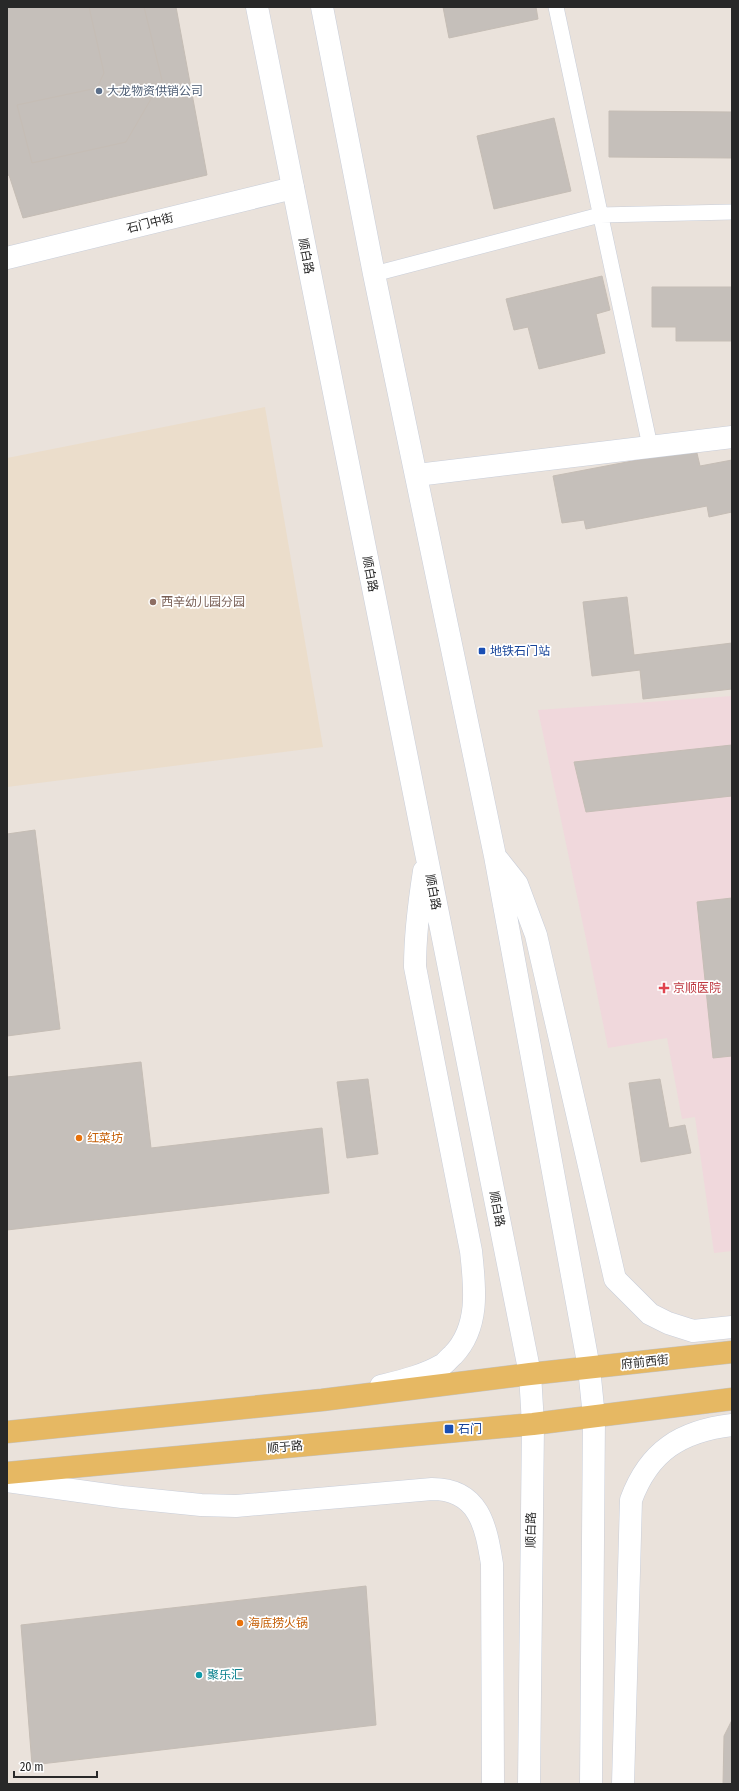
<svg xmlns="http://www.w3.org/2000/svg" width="739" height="1791" font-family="'Fira Sans Condensed','Noto Sans SC',sans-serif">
  <rect width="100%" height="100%" fill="#eae2db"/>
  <path fill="#ebddcb" d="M265,407L323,747L7,787V458Z"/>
  <path fill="#f0d8dc" d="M732,696V1251L714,1253L695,1117L682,1119L667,1038L608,1048L586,939L538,710Z"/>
  <path fill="#c5bfba" stroke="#c5bdb5" d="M7,7H176L207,175L23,218L9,175L7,176Z
    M89,7H144L162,80L126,142L32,163L17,105L97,88L104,73Z
    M443,7H536L538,19L449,38Z
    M609,111L732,112V158L609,157Z
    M554,118L571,191L494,209L477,136Z
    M602,276L610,310L596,314L605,353L539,369L528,327L514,330L506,299Z
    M652,287H732V341H676V327H652Z
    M696,449L700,466L732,460V512L709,517L707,506L586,529L584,520L562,523L553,476Z
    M627,597L634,655L732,643V689L643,699L640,670L592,676L583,602Z
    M732,745V796L586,812L574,762Z
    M35,830L60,1029L7,1036V834Z
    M732,898V1056L713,1058L697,902Z
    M141,1062L151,1148L322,1128L329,1193L7,1230V1077Z
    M368,1079L378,1154L347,1158L337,1082Z
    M660,1079L669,1128L685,1125L691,1153L641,1162L629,1083Z
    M366,1586L376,1725L32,1765L21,1625Z
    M732,1720V1784H723L724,1736Z"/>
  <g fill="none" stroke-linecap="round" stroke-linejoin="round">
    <defs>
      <path id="service" d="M556,7L650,446
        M374,274L600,215L732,212"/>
      <path id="minor" d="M7,258L293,188
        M417,475L732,437"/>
      <path id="secondary" d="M257,7L530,1374L533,1424L529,1784
        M322,7L374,274L495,856L589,1368L594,1417L591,1784
        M498,860L517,884L536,935L615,1279L650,1314L668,1323L693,1331L732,1327
        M381,1386C401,1381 423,1376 442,1365C446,1363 449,1358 453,1355C480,1327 475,1287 471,1251L415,967C415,934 419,903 424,871
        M7,1481L122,1497L201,1505L236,1506L432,1489C479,1489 486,1526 492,1564L493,1784
        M623,1784L631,1500C649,1451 681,1431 732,1425"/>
      <path id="primary" d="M7,1432L322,1400L530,1374L732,1352
        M7,1473L533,1424L732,1399"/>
    </defs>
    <use href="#service" stroke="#c9ced9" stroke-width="16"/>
    <use href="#minor" stroke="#c9ced9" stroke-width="23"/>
    <use href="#secondary" stroke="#c9ced9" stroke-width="23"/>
    <use href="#primary" stroke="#c3c3c3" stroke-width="23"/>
    <use href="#service" stroke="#fff" stroke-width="15"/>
    <use href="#minor" stroke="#fff" stroke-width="22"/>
    <use href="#secondary" stroke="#fff" stroke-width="22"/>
    <use href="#primary" stroke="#e6b863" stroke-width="22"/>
  </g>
  <circle fill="#5c6f8a" stroke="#fff" stroke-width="1.5" cx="99" cy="91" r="4"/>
  <circle fill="#8d6e63" stroke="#fff" stroke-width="1.5" cx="153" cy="602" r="4"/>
  <g fill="#1a4fb4" stroke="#fff" stroke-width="1.5">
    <rect x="478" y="647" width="8" height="8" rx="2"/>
    <rect x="444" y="1424" width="10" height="10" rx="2"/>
  </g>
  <path fill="#e0444e" stroke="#fff" stroke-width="1.5" d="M662 982h4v4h4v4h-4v4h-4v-4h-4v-4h4z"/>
  <g fill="#e8710a" stroke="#fff" stroke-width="1.5">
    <circle cx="79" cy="1138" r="4"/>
    <circle cx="240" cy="1623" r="4"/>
  </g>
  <circle fill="#0f9aa8" stroke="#fff" stroke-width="1.5" cx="199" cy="1675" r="4"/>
  <g text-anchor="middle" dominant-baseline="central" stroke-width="3.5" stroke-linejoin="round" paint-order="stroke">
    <g font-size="12" fill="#4e5e75" stroke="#fff" text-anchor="start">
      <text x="107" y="91">大龙物资供销公司</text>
    </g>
    <g font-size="12" fill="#282828" stroke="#fff">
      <text transform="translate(150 223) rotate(-14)">石门中街</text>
      <text transform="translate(306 256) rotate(79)">顺白路</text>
      <text transform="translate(370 574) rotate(79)">顺白路</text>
      <text transform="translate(433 892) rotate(79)">顺白路</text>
      <text transform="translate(497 1209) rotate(79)">顺白路</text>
      <text transform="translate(645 1362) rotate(-6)">府前西街</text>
      <text transform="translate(285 1447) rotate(-5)">顺于路</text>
      <text transform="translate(531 1530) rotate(-89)">顺白路</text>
    </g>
    <g font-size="12" fill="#785e54" stroke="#fff" text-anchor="start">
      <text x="161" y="602">西辛幼儿园分园</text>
    </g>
    <g font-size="12" fill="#164399" stroke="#fff" text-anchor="start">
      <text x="490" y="651">地铁石门站</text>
      <text x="458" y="1429">石门</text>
    </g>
    <g font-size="12" fill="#be3a42" stroke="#fff" text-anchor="start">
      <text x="673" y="988">京顺医院</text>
    </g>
    <g font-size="12" fill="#c56008" stroke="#fff" text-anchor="start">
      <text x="87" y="1138">红菜坊</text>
      <text x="248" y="1623">海底捞火锅</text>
    </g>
    <g font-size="12" fill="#0d838f" stroke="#fff" text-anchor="start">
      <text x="207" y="1675">聚乐汇</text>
    </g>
  </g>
  <rect width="739" height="1791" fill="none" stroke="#282828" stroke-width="16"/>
  <path d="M14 1771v6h83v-6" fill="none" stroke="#282828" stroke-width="2"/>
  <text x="20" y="1771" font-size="12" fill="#282828" stroke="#ffffff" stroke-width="3" paint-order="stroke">20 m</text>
</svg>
